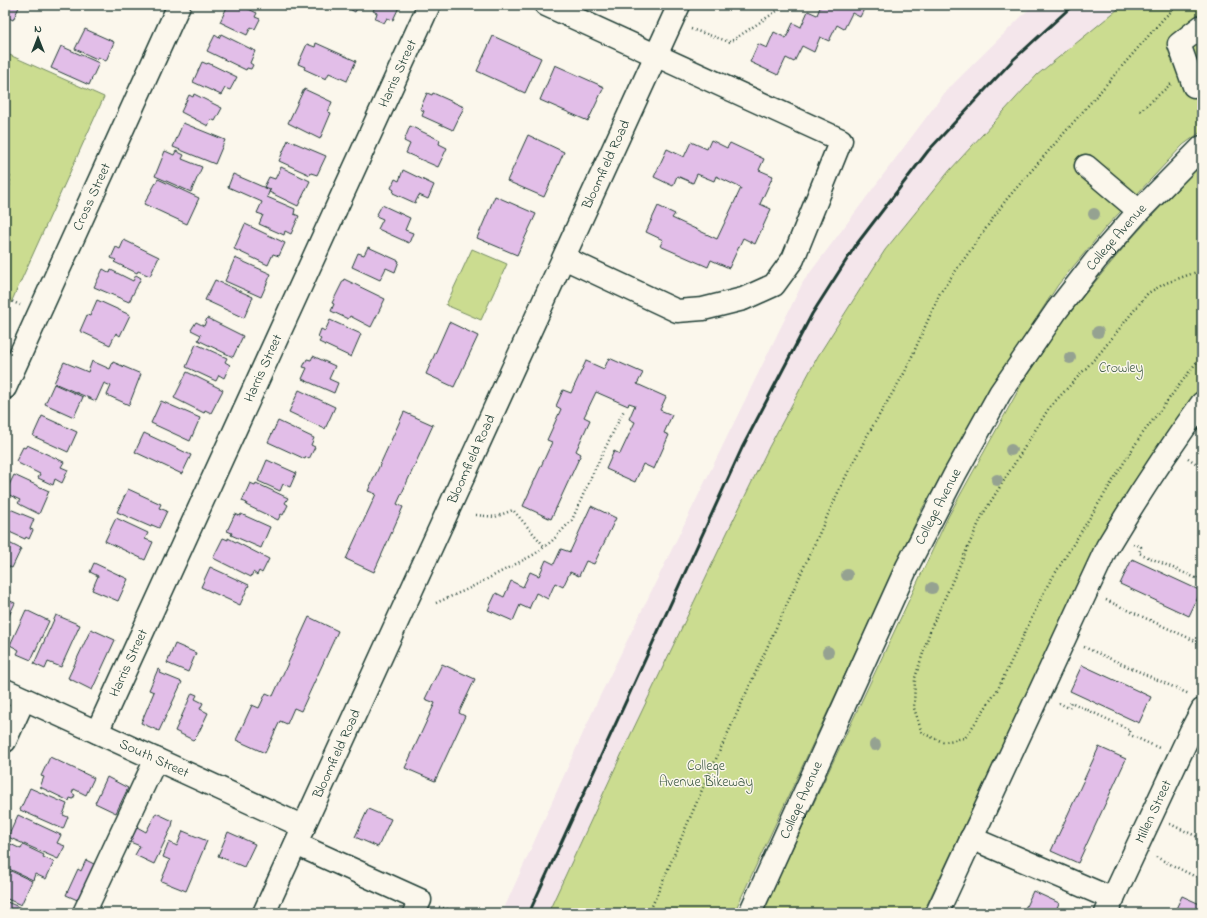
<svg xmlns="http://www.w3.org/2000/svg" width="1207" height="918" font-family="'Indie Flower',sans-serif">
  <rect width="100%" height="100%" fill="#fbf7ec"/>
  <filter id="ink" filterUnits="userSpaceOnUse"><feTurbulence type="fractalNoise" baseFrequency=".025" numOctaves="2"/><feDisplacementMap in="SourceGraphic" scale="8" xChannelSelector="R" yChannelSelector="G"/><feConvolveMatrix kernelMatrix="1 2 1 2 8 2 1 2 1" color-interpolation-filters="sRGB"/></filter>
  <g filter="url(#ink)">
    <path fill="#f4e6eb" d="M1033,5H1123L1037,75L950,170L885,250L818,356L769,447L727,533L630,736L548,913H502L597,702L803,282L946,91Z"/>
    <path fill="#cbdc90" stroke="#758c62" d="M1123,5H1202V131L1183,145L1106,227L1058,285L1011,357L922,509L734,913H548L630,736L727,533L769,447L818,356L885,250L950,170L1037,75Z
      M5,53L104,97L5,316Z
      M1202,165V387L1187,404L1107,524L923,913H762L948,517L1024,380L1064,319L1130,240L1189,176Z
      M472,249L507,264L481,320L446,305Z"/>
    <path fill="#e2bee8" stroke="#1f3d34" d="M5,5H20L13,20L5,16Z
      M110,5H125L120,9Z
      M228,5H240L257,13L255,17L260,19L255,29L251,27L247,35L220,22Z
      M314,5H328L325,10Z
      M345,5H364L362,7L359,5L355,12L344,6Z
      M376,5H400L393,20L387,18L384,23L375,19L377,13L373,11Z
      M821,5H866L860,17L852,13L844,29L837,25L829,41L820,37L814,52L802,46L794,62L786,58L778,75L750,62L758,44L767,48L774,32L786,38L793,23L801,27L808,11L817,15Z
      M85,29L114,42L106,61L98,57L97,59L75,49Z
      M221,34L255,51L250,63L253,65L251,69L247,68L246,70L207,51L215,35L219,38Z
      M493,36L541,58L525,93L477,71Z
      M316,43L356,61L347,81L329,73L326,79L304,69L305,67L298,64L307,44L315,47Z
      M61,46L99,63L89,85L51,68Z
      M202,62L207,64L208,63L237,77L230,90L225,88L221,95L193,82Z
      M555,65L604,87L588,121L540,100Z
      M304,89L332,102L328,112L331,113L320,139L288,123Z
      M427,93L432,95L433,93L464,107L453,130L422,116L424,111L420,109Z
      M194,94L222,108L215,121L211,119L208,126L181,112L189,95L193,97Z
      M183,123L225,140L215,164L173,147Z
      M410,126L440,140L439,144L447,148L438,167L406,153L410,144L404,141Z
      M528,135L564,152L544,197L507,181Z
      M288,140L326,156L317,175L311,173L310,175L279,161Z
      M711,140L727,148L730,143L764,159L759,170L773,176L760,204L771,209L755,244L743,238L729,268L711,260L708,267L660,246L663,240L646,232L658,206L675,214L672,218L717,239L741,188L716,176L714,181L697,174L693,183L677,176L673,186L654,177L667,149L684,157L691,142L707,149Z
      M165,151L174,155L176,151L184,155L182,159L202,167L191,192L155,176Z
      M281,167L310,181L298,206L269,192L271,189L264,187L269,177L275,179Z
      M403,170L434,185L428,199L419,195L415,203L393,193L394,190L391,188L395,179L399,181Z
      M233,174L270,190L267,197L295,209L294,214L299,216L291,234L285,231L284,235L259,224L263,215L257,213L262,202L228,187Z
      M158,179L199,198L187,224L144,204Z
      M495,196L536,214L517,255L477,238Z
      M382,205L410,218L405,230L413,233L409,243L378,229L383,219L376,216Z
      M245,224L285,243L279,256L273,254L268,265L234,249Z
      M124,240L159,257L150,276L138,271L137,273L114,262L116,260L111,258L116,247L120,249Z
      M368,247L399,261L395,272L386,268L380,280L352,267L358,253L364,255Z
      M235,258L271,274L261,297L225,281Z
      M103,269L110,273L111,270L133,281L136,275L141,278L129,302L94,287Z
      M344,279L385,299L371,327L350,316L348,319L331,311L334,304L332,303Z
      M215,280L253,297L244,318L205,300Z
      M97,300L130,315L120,336L116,333L110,345L80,331L87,315L90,316Z
      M207,318L243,336L233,357L198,340L201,335L191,330L196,322L204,326Z
      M330,320L361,334L351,357L319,342L321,339L318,337L321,329L325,331Z
      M449,322L478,336L454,387L426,374Z
      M196,344L227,358L225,362L230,365L224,378L219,375L216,381L186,367Z
      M313,356L335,366L329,379L338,383L334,393L302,379L307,368L303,367L307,359L311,360Z
      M609,358L643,373L637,384L666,397L660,410L672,415L664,433L669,435L654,469L643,464L635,482L606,469L614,451L620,454L635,422L629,419L635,405L629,403L628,406L596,392L584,417L590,420L576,451L581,454L551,519L523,506L552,442L547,440L561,409L556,406L563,390L571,393L586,361L604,369Z
      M92,361L110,369L113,362L141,374L129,405L107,395L111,386L104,383L96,401L54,383L64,362L88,372Z
      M187,372L223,390L211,413L205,410L204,413L174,398Z
      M54,384L83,397L74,417L45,404Z
      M299,390L335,407L325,429L289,412Z
      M161,401L200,418L190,441L151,423Z
      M404,412L433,425L397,504L403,507L374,572L346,559L376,494L368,491Z
      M42,416L77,432L68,452L33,436Z
      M278,421L314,438L311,445L315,447L309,459L306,457L305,459L268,442Z
      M144,433L191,455L182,474L135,452Z
      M27,445L64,462L61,467L68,470L62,483L55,479L53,485L38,478L40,474L18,463L16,461L23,447L25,448Z
      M267,460L296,473L290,487L283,484L280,491L258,481Z
      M14,475L49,491L39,514L21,505L18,503L20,500L5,493Z
      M250,483L255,485L256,483L288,498L285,503L288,505L283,515L281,514L278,520L246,505L247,503L242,501Z
      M128,489L161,504L159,508L167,511L159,528L152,525L151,527L117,512Z
      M591,506L616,518L594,564L586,561L579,576L570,572L563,587L555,583L548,599L536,593L529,609L520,605L513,621L488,610L496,593L504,597L511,581L523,587L530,572L539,576L546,560L554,564L561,549L570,552Z
      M5,507L34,519L30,529L33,530L29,539L26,537L25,539L5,530Z
      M235,514L240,516L241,514L270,527L261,548L231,535L232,533L227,531Z
      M116,518L148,533L145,539L153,542L145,560L105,541Z
      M1202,524V537L1197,535Z
      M223,538L228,540V538L269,559L262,573L259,571L257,575L253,572L251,577L213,558Z
      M5,541L21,549L12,568L5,565Z
      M1132,559L1201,591L1189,616L1120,584Z
      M94,563L128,579L118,601L92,590L98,576L90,572Z
      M210,567L249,585L240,605L201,587Z
      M5,599L15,603L5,624Z
      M26,610L49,621L31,660L17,654L19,650L10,645Z
      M56,615L80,625L61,667L48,662L45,669L34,664Z
      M309,617L338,631L301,711L294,708L287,724L280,721L265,753L236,740L252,705L259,708L266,693L273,696Z
      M91,629L115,640L92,690L68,678Z
      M175,644L196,653L188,672L167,663Z
      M442,664L475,679L459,713L465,716L435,781L405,768L435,703L425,699Z
      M1082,665L1151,697L1139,723L1070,691Z
      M158,669L161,671L160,673L182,682L159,731L141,723L154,692L149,690Z
      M192,693L197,695L195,699L203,703L200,709L208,713L197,736L193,740L175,731Z
      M1099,747L1126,759L1078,863L1051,851Z
      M50,757L94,778L86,795L74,789L72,793L75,795L73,799L70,798L69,801L40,787L44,777L41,776Z
      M107,777L128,788L116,813L95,803Z
      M30,788L67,804L63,815L68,817L63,829L20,810Z
      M368,809L391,819L378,847L355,837Z
      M156,813L173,821L172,826L154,864L135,855L140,846L130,842L137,827L146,832Z
      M18,815L61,835L57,843L65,846L58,859L8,837Z
      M183,831L207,841L186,891L161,881L170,860L163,857L169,842L177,846Z
      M228,832L255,844L244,867L218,856Z
      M6,842L21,849L23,845L44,855L43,857L54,862L46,879L35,874L33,880L5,867Z
      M86,860L96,865L82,902L66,895L78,869L81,871Z
      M11,871L32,881L21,905L5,898V875L8,876Z
      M1033,891L1059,903L1055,913H1023Z
      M1182,896L1202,905V913H1174Z
      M5,901L21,908L19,913H5Z
      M314,908L325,913H312Z"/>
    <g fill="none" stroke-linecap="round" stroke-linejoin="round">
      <defs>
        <g id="minor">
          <path d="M546,5L841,140L793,259L774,285L743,299L703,309L677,311L564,258"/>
          <path d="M1194,86L1179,44L1202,26"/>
          <path d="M1086,166L1139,211"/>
          <path id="s1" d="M5,388L179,5"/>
          <path id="s2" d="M5,690L304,827"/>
          <path id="s3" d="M97,732L429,5"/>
          <path d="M5,741L24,699"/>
          <path d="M971,838L1113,899"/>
          <path d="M296,844L420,900L414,913"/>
          <path d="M84,913L156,759"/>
          <path id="s4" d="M264,913L679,5"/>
          <path id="s5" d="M750,913L907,567L955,474L1000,393L1057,310L1096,260L1139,211L1202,147"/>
          <path d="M937,913L1107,547C1137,497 1168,450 1202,403"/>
          <path id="s6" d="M1106,913L1191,731L1202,710"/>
        </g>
      </defs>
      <use href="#minor" stroke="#1f3d34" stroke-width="25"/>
      <path stroke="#1f3d34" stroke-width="2.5" stroke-dasharray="1 3" stroke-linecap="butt" d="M691,29L730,42L786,5
        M1140,111L1171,84
        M5,161L10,178L5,220
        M1202,270L1166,283L1148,293L1100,353L1049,408L983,514L931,628L915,678L914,708L922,733L943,742L965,738L998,689L1046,588L1140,437L1202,355
        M5,298L20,305
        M1188,458L1197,464L1202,457
        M476,515L495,517L513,510L545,547
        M1133,544L1141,547L1139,553L1198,579L1201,575L1202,576
        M1106,600L1202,644
        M436,603L468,589L535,554L552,541L572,520L591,477L624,410
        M1084,647L1189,694
        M1059,703L1069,708L1071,702L1130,730L1128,734L1159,748
        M1170,824L1202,839
        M1156,857L1202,880
        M439,907L463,913
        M649,913L705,783L841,486L868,434L905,372L940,293L1006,200L1164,18L1178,5"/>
      <use href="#minor" stroke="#fbf7ec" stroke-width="22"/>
      <path stroke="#1f3d34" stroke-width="3" d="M529,913L742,448L812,314L856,245L928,151L1013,60L1073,5"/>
    </g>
    <g fill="#95a291">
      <circle cx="1094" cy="214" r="6"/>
      <circle cx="1098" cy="332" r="6"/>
      <circle cx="1070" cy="358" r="6"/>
      <circle cx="1011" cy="450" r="6"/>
      <circle cx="997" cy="480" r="6"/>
      <circle cx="847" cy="575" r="6"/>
      <circle cx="932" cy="588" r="6"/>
      <circle cx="828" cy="652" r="6"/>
      <circle cx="875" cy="745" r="6"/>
    </g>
  </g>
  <g text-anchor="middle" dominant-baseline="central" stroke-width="3" stroke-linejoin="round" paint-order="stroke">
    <g font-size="14" fill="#1f3d34" stroke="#fbf7ec">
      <text stroke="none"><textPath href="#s3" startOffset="724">Harris Street</textPath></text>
      <text stroke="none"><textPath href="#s4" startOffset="823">Bloomfield Road</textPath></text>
      <text stroke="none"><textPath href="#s1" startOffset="210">Cross Street</textPath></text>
      <text stroke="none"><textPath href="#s5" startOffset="772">College Avenue</textPath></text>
      <text stroke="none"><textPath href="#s3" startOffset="400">Harris Street</textPath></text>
      <text stroke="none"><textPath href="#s4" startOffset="499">Bloomfield Road</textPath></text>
      <text stroke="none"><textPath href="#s5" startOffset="448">College Avenue</textPath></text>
      <text stroke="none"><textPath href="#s3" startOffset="76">Harris Street</textPath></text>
      <text stroke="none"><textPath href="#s4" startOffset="175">Bloomfield Road</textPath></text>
      <text stroke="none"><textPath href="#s2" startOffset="164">South Street</textPath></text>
      <text stroke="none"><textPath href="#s5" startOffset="124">College Avenue</textPath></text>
      <text stroke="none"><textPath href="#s6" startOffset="112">Millen Street</textPath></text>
    </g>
    <g font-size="14" fill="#415d46" stroke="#fbf7ec">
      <text x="1121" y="368">Crowley</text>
      <text x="706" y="766">College<tspan x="706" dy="16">Avenue Bikeway</tspan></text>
    </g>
  </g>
  <rect width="1207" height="918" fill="none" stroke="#fbf7ec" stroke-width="20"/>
  <rect x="10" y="10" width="1187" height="898" fill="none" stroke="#1f3d34" stroke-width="1.5" filter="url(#ink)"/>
  <g transform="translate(38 38)" stroke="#fbf7ec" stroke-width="3" paint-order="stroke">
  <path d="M0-3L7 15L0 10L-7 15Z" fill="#1f3d34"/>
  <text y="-6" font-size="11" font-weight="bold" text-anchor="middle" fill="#1f3d34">N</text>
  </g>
</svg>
